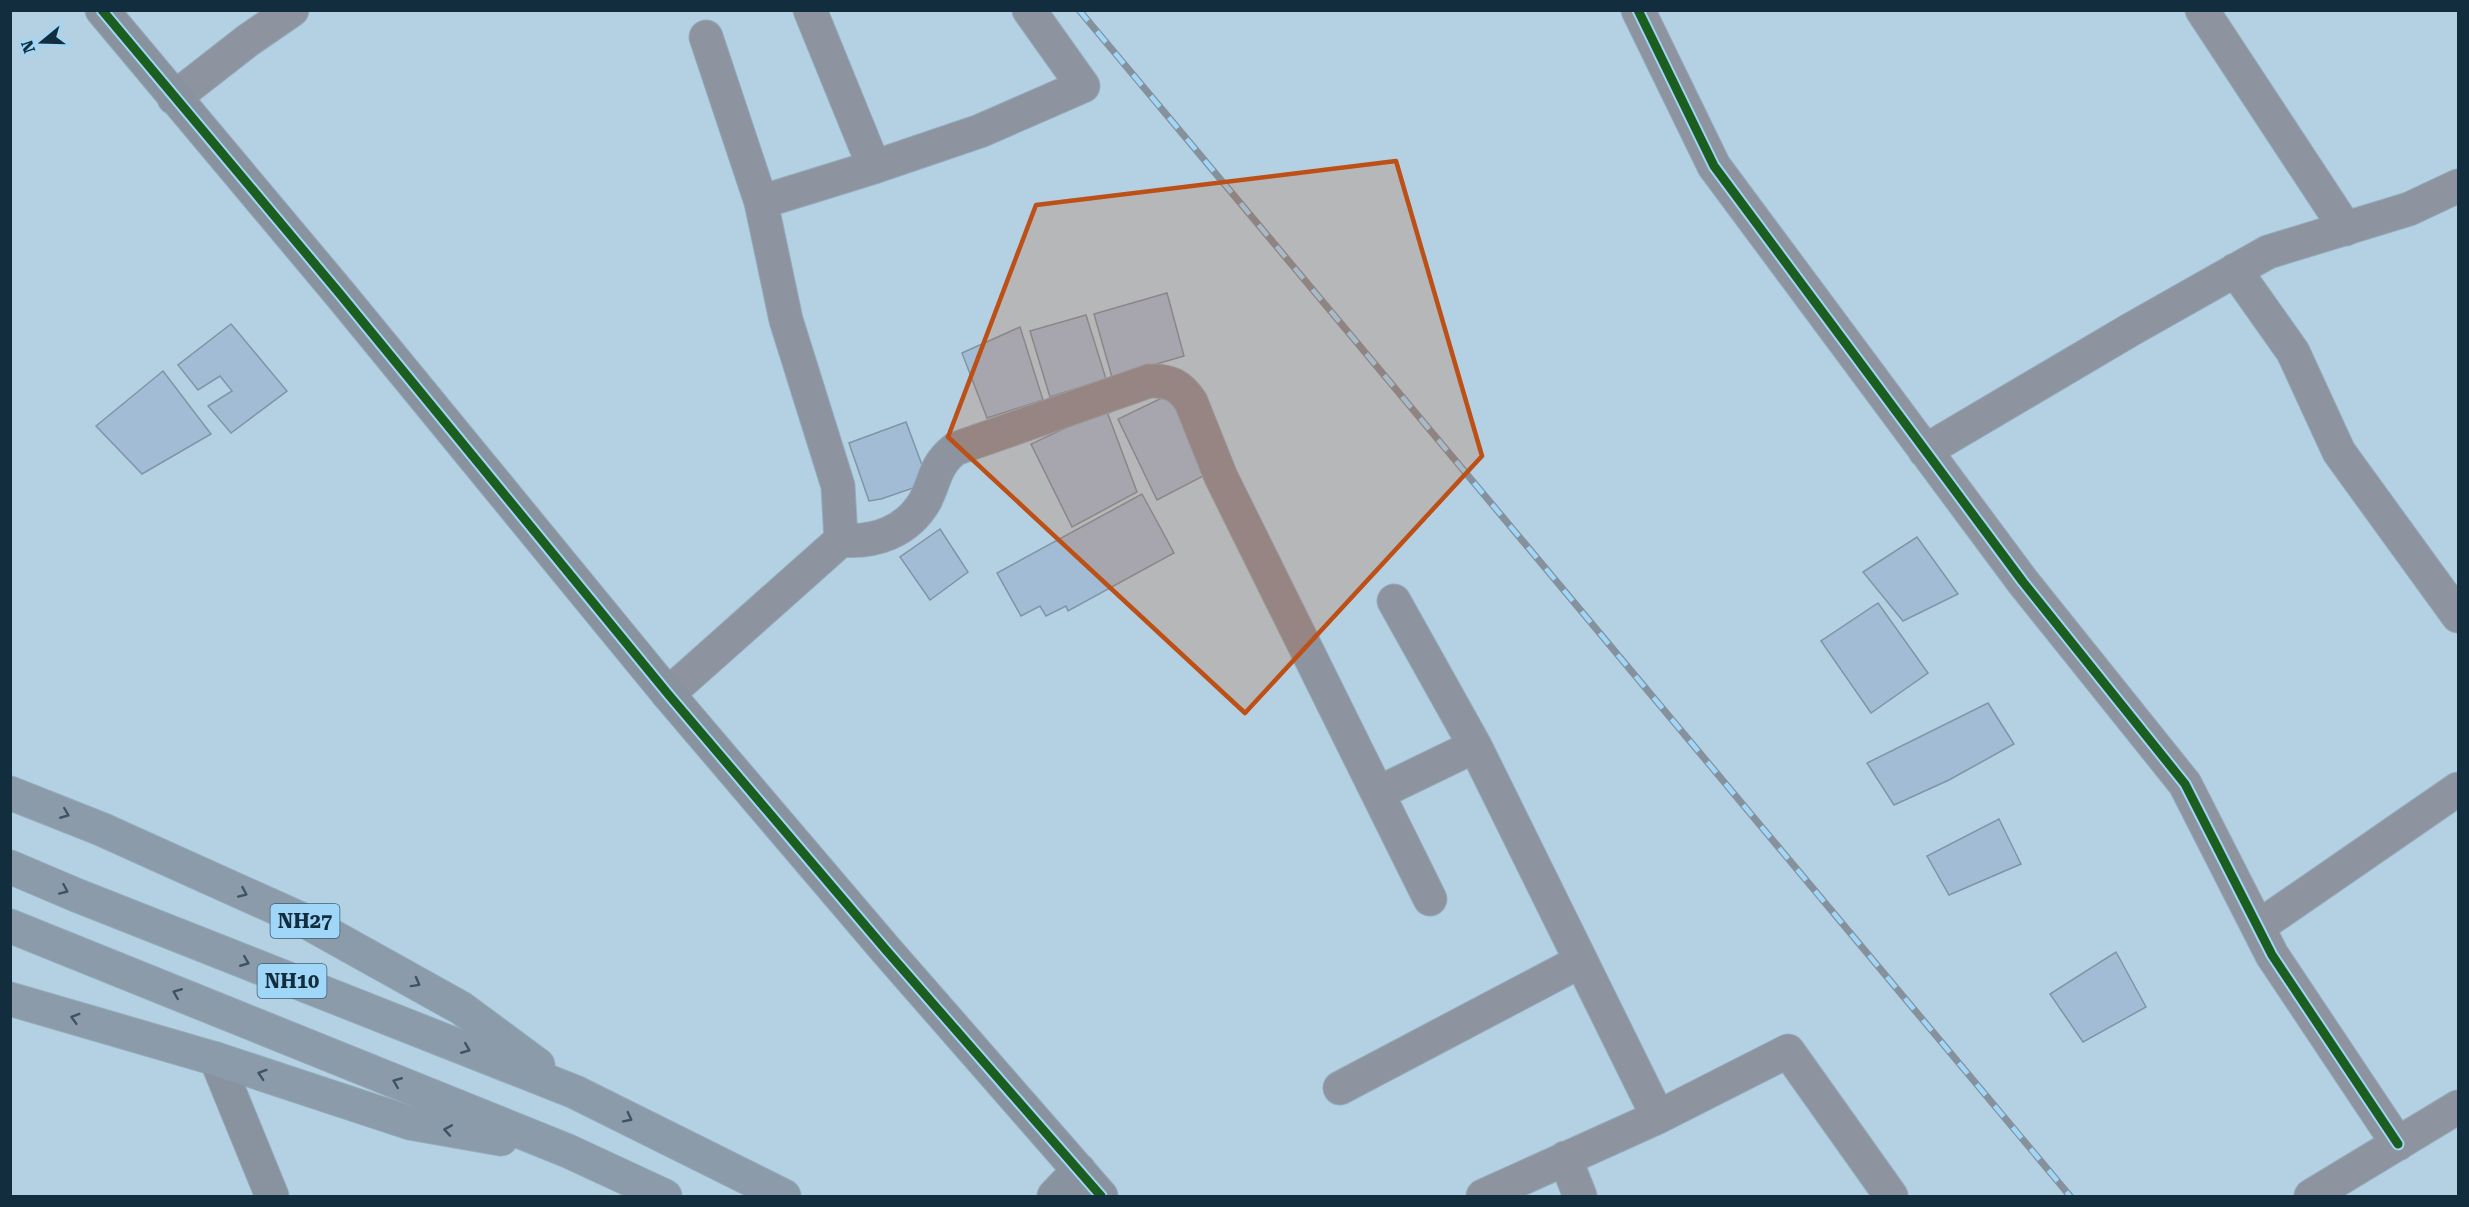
<svg xmlns="http://www.w3.org/2000/svg" width="2469" height="1207" font-family="'Roboto Serif',serif">
  <rect width="100%" height="100%" fill="#b4d1e3"/>
  <path fill="#a2bcd5" stroke="#8094a5" stroke-width="1.5" d="M1167,293L1184,356L1112,377L1094,314Z
    M1086,315L1106,379L1050,397L1030,331Z
    M231,324L287,391L231,433L208,406L232,391L220,376L198,390L178,365Z
    M1020,327L1043,400L987,418L962,353Z
    M163,371L211,434L142,474L96,426Z
    M1170,394L1209,473L1157,500L1118,419Z
    M1106,409L1137,492L1072,527L1031,444Z
    M906,422L925,473L919,486L881,499L869,501L849,443Z
    M1142,494L1174,553L1068,611L1066,606L1046,616L1040,606L1021,616L997,573Z
    M940,529L968,572L930,600L900,557Z
    M1917,537L1958,594L1903,621L1863,572Z
    M1878,603L1928,673L1871,713L1821,641Z
    M1988,703L2014,744L1949,780L1894,805L1867,763Z
    M1999,819L2021,864L1949,895L1927,856Z
    M2116,952L2146,1007L2083,1042L2050,994Z"/>
  <g fill="none" stroke-linecap="round" stroke-linejoin="round">
    <defs>
      <path id="street" d="M810,10L874,167L980,131L1083,86L1029,10
        M1638,10L1714,166L2023,582L2185,784L2272,955L2398,1144
        M2202,10L2346,229
        M174,98L247,41L292,10
        M761,202L874,167
        M2235,270L2293,352L2339,452L2458,616
        M1925,451L2130,330L2268,252L2409,209L2458,186
        M841,540C875,543 907,532 925,501C936,479 934,466 955,449L1149,381C1169,380 1180,385 1191,402L1221,477L1430,899
        M668,694L841,540L838,486L786,320L761,202L706,37
        M1475,746L1658,1117L1788,1051L1891,1196
        M1378,793L1475,746L1394,601
        M2258,927L2458,789
        M1340,1088L1581,961
        M1565,1158L1580,1196
        M1483,1196L1658,1117
        M2311,1196L2458,1107"/>
      <path id="secondary" d="M102,10L340,294L668,694L886,950L1101,1196
        M216,1059L272,1196
        M1054,1196L1079,1170"/>
      <path id="highway" d="M10,793L101,829L303,920L461,1008L538,1065
        M10,867L76,895L575,1092L784,1196
        M10,926L568,1151L665,1196
        M10,999L216,1059L410,1123L501,1139"/>
    </defs>
    <use href="#street" stroke="#93acbc" stroke-width="35"/>
    <use href="#secondary" stroke="#93acbc" stroke-width="35"/>
    <use href="#highway" stroke="#93acbc" stroke-width="35"/>
    <use href="#street" stroke="#8d939f" stroke-width="33"/>
    <use href="#secondary" stroke="#8993a0" stroke-width="33"/>
    <use href="#highway" stroke="#8c9baa" stroke-width="33"/>
    <defs>
      <path id="rail" d="M1079,10L2070,1196"/>
    </defs>
    <use href="#rail" stroke="#85929e" stroke-width="7"/>
    <use href="#rail" stroke="#a0d6f7" stroke-width="4.5" stroke-dasharray="14" stroke-linecap="butt"/>
    <defs>
      <path id="cycleway" d="M102,10L340,294L668,694L886,950L1101,1196
        M1638,10L1714,166L2023,582L2185,784L2272,955L2398,1144"/>
    </defs>
    <use href="#cycleway" stroke="#a0d6f7" stroke-width="13"/>
    <use href="#cycleway" stroke="#1b5e20" stroke-width="9"/>
  </g>
  <defs><path id="oneway-chevron" d="M-2-3.5L2.5 0L-2 3.5" fill="none" stroke-width="1.6" stroke-linecap="round" stroke-linejoin="round" transform="scale(1.5)"/></defs>
  <g stroke="#3d5464">
    <use href="#oneway-chevron" transform="translate(65 814) rotate(22)"/>
    <use href="#oneway-chevron" transform="translate(64 890) rotate(24)"/>
    <use href="#oneway-chevron" transform="translate(243 893) rotate(24)"/>
    <use href="#oneway-chevron" transform="translate(245 962) rotate(22)"/>
    <use href="#oneway-chevron" transform="translate(416 983) rotate(29)"/>
    <use href="#oneway-chevron" transform="translate(177 993) rotate(-158)"/>
    <use href="#oneway-chevron" transform="translate(75 1018) rotate(-164)"/>
    <use href="#oneway-chevron" transform="translate(466 1049) rotate(22)"/>
    <use href="#oneway-chevron" transform="translate(262 1074) rotate(-162)"/>
    <use href="#oneway-chevron" transform="translate(397 1082) rotate(-158)"/>
    <use href="#oneway-chevron" transform="translate(628 1118) rotate(27)"/>
    <use href="#oneway-chevron" transform="translate(448 1130) rotate(-170)"/>
  </g>
  <path fill="#bd5016" fill-opacity="0.2" stroke="#bd5016" stroke-width="4.5" stroke-linejoin="round" d="M1396,161L1482,456L1245,713L948,437L1036,205Z"/>
  <g text-anchor="middle" dominant-baseline="central" stroke-width="6" stroke-linejoin="round" paint-order="stroke">
    <g fill="#a0d6f7" stroke="#3d6076" stroke-width="1.5">
      <rect x="270.5" y="904" width="69" height="34" rx="4.5"/>
      <rect x="257.5" y="964" width="69" height="34" rx="4.5"/>
    </g>
    <g font-size="20" font-weight="bold" fill="#122e3e">
      <text x="305" y="921">NH27</text>
      <text x="292" y="981">NH10</text>
    </g>
  </g>
  <rect width="2469" height="1207" fill="none" stroke="#122e3e" stroke-width="24"/>
  <g transform="translate(42 42) rotate(251)" stroke="#a0d6f7" stroke-width="4.5" paint-order="stroke">
  <path d="M0-4.5L10 22L0 15L-10 22Z" fill="#122e3e"/>
  <text y="-9" font-size="16" font-weight="bold" text-anchor="middle" fill="#122e3e">N</text>
  </g>
</svg>
